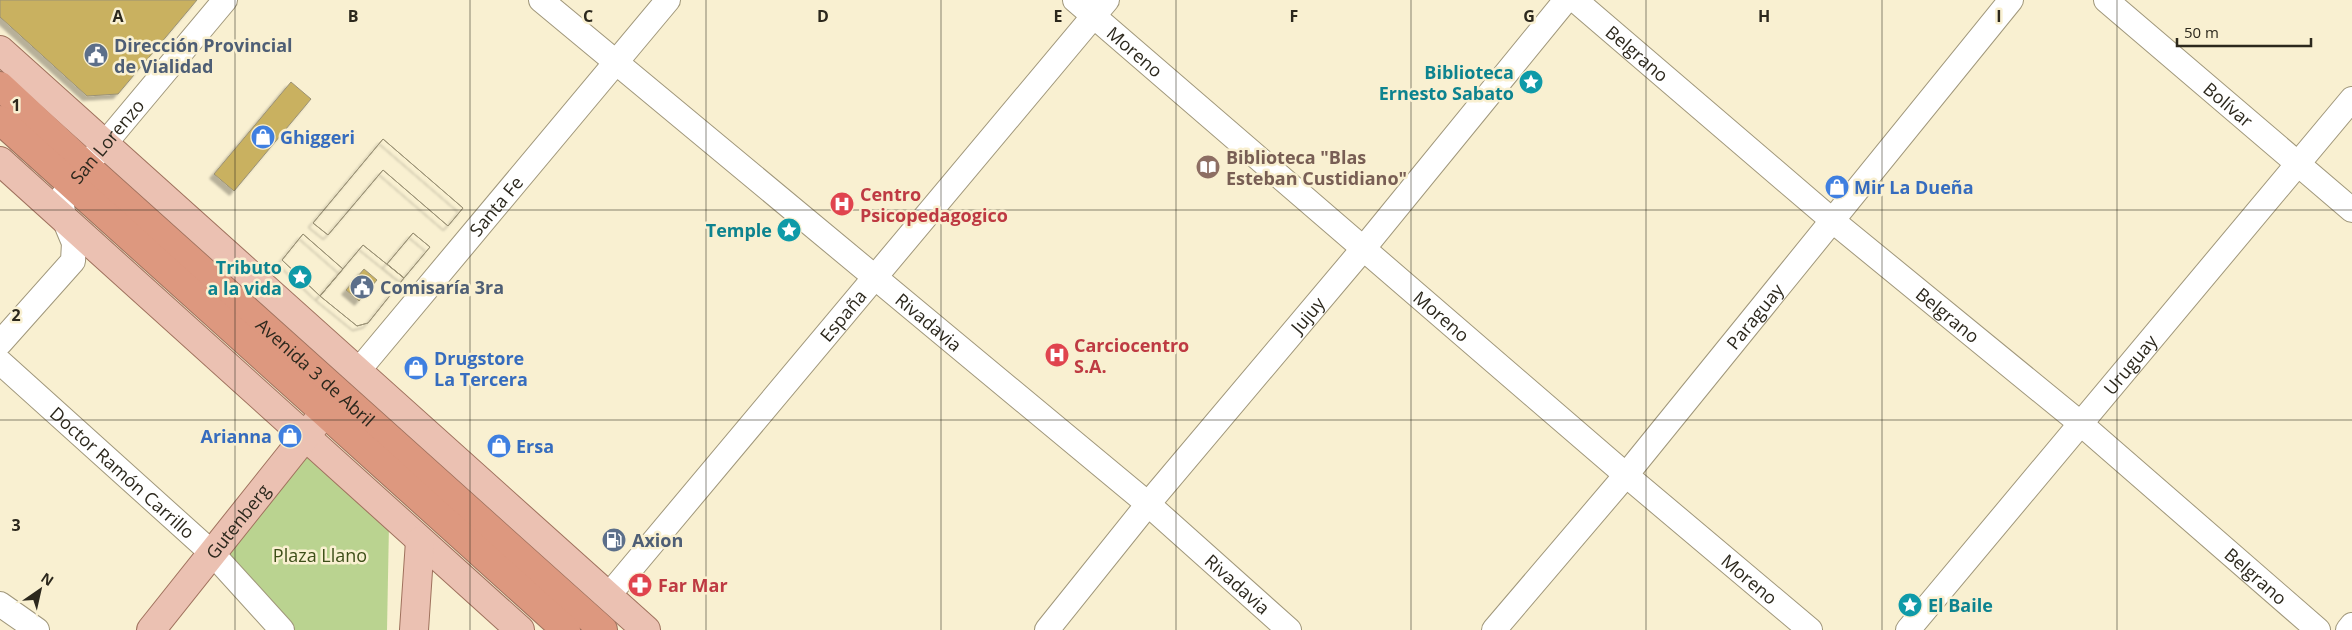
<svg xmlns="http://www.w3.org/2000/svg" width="2352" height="630" font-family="'Open Sans',sans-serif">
  <defs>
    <filter id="shadow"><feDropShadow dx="-4.5" dy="4.5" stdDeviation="1" flood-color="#0004"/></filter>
  </defs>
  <rect width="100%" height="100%" fill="#f9f0d1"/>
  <path fill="#bad390" d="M304,452L389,524L387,630H295L224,552Z"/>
  <path fill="#c9b160" stroke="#9b9276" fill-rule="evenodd" filter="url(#shadow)" d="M0,0H197L118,94L87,96L0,17Z
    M291,82L311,99L234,191L214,174Z
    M383,139L463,208L448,226L383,170L328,235L313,223Z
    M383,139L463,208L448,226L383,170L328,235L313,223Z
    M413,233L430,247L404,278L387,264Z
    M413,233L430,247L404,278L387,264Z
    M303,234L343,269L320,296L282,260Z
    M303,234L343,269L320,296L282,260Z
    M363,245L404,278L368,323L357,326L320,296ZM364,269L377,280L359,301L346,290Z
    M363,245L404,278L368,323L357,326L320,296Z"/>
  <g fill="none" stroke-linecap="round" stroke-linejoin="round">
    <defs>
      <g id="minor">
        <path id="s1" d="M541,0L1148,504L1289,630"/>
        <path id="s2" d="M1075,0L1626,475L1810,630"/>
        <path id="s3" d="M1575,0L1833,221L2080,423L2318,630"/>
        <path id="s4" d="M2106,0L2352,210"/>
        <path id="s5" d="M0,343L73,261L74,243L64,219L61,199L71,184L225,0"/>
        <path id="s6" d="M0,362L212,553L282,630"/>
        <path id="s7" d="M358,371L668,0"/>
        <path id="s8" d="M608,596L1107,0"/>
        <path d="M0,604L37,630"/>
        <path id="s9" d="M1047,630L1148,504L1363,249L1566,0"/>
        <path id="s10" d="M1494,630L1626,475L2011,0"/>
        <path id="s11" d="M1908,630L2352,99"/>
        <path d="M2348,630L2352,625"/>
      </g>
      <g id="major">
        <path d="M0,50L646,630"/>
        <path d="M0,161L520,630"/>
        <path id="s12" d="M151,630L316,423"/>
        <path d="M414,630L420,541"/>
      </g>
      <g id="highway">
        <path id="s13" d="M0,86L86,166L603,630"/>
        <path d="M0,120L566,630"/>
      </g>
    </defs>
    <use href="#minor" stroke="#a0977b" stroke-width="26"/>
    <use href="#major" stroke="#9f715d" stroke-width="30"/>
    <use href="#highway" stroke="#9f715d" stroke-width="30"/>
    <use href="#minor" stroke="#fff" stroke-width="24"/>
    <use href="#major" stroke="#ebc1b2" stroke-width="28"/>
    <use href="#highway" stroke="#dd987f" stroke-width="28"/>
  </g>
  <path fill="none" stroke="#2c281d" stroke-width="1" stroke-opacity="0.55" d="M235,0V630M470,0V630M706,0V630M941,0V630M1176,0V630M1411,0V630M1646,0V630M1882,0V630M2117,0V630M0,210H2352M0,420H2352"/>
  <defs>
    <symbol id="civic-disc" viewBox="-11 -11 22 22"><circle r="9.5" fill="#5c6f8a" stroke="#f9f0d1"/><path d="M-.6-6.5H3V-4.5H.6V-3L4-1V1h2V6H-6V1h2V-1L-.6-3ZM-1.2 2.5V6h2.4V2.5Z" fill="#fff"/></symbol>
    <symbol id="sight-disc" viewBox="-11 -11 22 22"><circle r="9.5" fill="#0f9aa8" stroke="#f9f0d1"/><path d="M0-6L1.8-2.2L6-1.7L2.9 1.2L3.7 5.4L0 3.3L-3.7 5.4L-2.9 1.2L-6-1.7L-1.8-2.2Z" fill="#fff"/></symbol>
    <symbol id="shop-disc" viewBox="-11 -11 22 22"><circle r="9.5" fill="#3f7fe0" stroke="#f9f0d1"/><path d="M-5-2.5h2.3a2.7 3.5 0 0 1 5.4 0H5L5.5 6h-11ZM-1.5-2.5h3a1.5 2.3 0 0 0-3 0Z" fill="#fff"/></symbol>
    <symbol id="library-disc" viewBox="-11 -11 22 22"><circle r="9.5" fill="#8d6e63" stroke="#f9f0d1"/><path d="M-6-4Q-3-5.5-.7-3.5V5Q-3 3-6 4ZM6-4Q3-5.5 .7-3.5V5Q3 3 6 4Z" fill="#fff"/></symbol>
    <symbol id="hospital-disc" viewBox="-11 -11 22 22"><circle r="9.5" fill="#e0444e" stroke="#f9f0d1"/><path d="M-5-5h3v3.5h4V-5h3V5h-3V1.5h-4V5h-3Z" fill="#fff"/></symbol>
    <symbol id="fuel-disc" viewBox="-11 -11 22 22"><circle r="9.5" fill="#5c6f8a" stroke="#f9f0d1"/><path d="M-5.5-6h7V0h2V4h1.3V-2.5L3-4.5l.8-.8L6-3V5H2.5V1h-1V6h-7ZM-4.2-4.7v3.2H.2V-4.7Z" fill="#fff"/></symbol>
    <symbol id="pharmacy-disc" viewBox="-11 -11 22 22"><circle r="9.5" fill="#e0444e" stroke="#f9f0d1"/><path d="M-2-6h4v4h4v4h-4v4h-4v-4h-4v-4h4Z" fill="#fff"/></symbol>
  </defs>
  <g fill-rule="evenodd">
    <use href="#civic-disc" x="82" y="41" width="28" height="28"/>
    <use href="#sight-disc" x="1517" y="68" width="28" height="28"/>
    <use href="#shop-disc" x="249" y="123" width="28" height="28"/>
    <use href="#library-disc" x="1194" y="153" width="28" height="28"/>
    <use href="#shop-disc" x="1823" y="173" width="28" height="28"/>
    <use href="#hospital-disc" x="828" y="190" width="28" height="28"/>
    <use href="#sight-disc" x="775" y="216" width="28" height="28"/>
    <use href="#sight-disc" x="286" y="263" width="28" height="28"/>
    <use href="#civic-disc" x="348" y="273" width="28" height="28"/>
    <use href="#hospital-disc" x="1043" y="341" width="28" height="28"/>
    <use href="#shop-disc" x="402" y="354" width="28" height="28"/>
    <use href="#shop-disc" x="276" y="422" width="28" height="28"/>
    <use href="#shop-disc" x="485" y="432" width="28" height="28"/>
    <use href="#fuel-disc" x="600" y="526" width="28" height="28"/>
    <use href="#pharmacy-disc" x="626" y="571" width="28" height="28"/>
    <use href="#sight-disc" x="1896" y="591" width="28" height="28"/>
  </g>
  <g text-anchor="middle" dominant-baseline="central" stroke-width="5" stroke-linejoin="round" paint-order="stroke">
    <g font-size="18" font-weight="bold" fill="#4e5e75" stroke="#f9f0d1" text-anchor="start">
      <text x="114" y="45">Dirección Provincial<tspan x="114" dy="21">de Vialidad</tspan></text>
      <text x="380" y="287">Comisaría 3ra</text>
      <text x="632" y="540">Axion</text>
    </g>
    <g font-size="18" fill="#2c281d" stroke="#f9f0d1">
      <text stroke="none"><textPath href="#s2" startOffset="79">Moreno</textPath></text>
      <text stroke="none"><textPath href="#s3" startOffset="82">Belgrano</textPath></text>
      <text stroke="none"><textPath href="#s4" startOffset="161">Bolívar</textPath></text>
      <text stroke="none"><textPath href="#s5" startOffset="248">San Lorenzo</textPath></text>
      <text stroke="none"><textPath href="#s7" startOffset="215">Santa Fe</textPath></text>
      <text stroke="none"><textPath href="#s3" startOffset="488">Belgrano</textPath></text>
      <text stroke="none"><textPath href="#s8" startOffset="366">España</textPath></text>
      <text stroke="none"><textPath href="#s9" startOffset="409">Jujuy</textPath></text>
      <text stroke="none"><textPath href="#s2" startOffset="484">Moreno</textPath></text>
      <text stroke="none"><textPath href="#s10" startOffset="408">Paraguay</textPath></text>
      <text stroke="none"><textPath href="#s1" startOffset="504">Rivadavia</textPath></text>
      <text stroke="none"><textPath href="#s11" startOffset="346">Uruguay</textPath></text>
      <text stroke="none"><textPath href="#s13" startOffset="426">Avenida 3 de Abril</textPath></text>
      <text stroke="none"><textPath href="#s6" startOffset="165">Doctor Ramón Carrillo</textPath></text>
      <text stroke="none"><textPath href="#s12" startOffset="139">Gutenberg</textPath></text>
      <text stroke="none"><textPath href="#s3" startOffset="892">Belgrano</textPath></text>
      <text stroke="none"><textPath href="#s2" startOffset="889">Moreno</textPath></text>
      <text stroke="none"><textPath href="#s1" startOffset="909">Rivadavia</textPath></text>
    </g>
    <g font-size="18" font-weight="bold" fill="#0d838f" stroke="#f9f0d1" text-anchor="end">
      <text x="1514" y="72">Biblioteca<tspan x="1514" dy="21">Ernesto Sabato</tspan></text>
      <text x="772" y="230">Temple</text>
      <text x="282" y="267">Tributo<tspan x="282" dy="21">a la vida</tspan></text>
      <text x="1928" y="605" text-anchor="start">El Baile</text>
    </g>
    <g font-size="18" font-weight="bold" fill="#366cbe" stroke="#f9f0d1" text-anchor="start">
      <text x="280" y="137">Ghiggeri</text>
      <text x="1854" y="187">Mir La Dueña</text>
      <text x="434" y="358">Drugstore<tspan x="434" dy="21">La Tercera</tspan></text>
      <text x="272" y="436" text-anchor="end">Arianna</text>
      <text x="516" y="446">Ersa</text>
    </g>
    <g font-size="18" font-weight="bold" fill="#785e54" stroke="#f9f0d1" text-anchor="start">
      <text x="1226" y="157">Biblioteca "Blas<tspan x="1226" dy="21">Esteban Custidiano"</tspan></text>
    </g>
    <g font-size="18" font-weight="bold" fill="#be3a42" stroke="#f9f0d1" text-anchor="start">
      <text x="860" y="194">Centro<tspan x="860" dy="21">Psicopedagogico</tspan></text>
      <text x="1074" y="345">Carciocentro<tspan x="1074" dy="21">S.A.</tspan></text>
      <text x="658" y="585">Far Mar</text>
    </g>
    <g font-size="18" fill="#3d4e18" stroke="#f9f0d1">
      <text x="320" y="555">Plaza Llano</text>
    </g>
  </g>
  <g font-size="16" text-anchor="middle" font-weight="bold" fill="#2c281d" stroke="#f9f0d1" stroke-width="5" stroke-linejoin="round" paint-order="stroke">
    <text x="118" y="22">A</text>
    <text x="353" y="22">B</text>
    <text x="588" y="22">C</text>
    <text x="823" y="22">D</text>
    <text x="1058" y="22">E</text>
    <text x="1294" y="22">F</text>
    <text x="1529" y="22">G</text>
    <text x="1764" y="22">H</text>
    <text x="1999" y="22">I</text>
    <text x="16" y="111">1</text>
    <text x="16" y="321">2</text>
    <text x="16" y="531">3</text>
  </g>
  <g transform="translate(40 590) rotate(34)" stroke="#f9f0d1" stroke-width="4" paint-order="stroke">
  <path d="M0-4L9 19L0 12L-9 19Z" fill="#2c281d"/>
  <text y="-8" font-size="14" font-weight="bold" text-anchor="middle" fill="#2c281d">N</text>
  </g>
  <path d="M2177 38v8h134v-8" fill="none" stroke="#2c281d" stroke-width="2.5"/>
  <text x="2184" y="38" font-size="15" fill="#2c281d" stroke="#f9f0d1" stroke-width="4" paint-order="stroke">50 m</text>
</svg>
